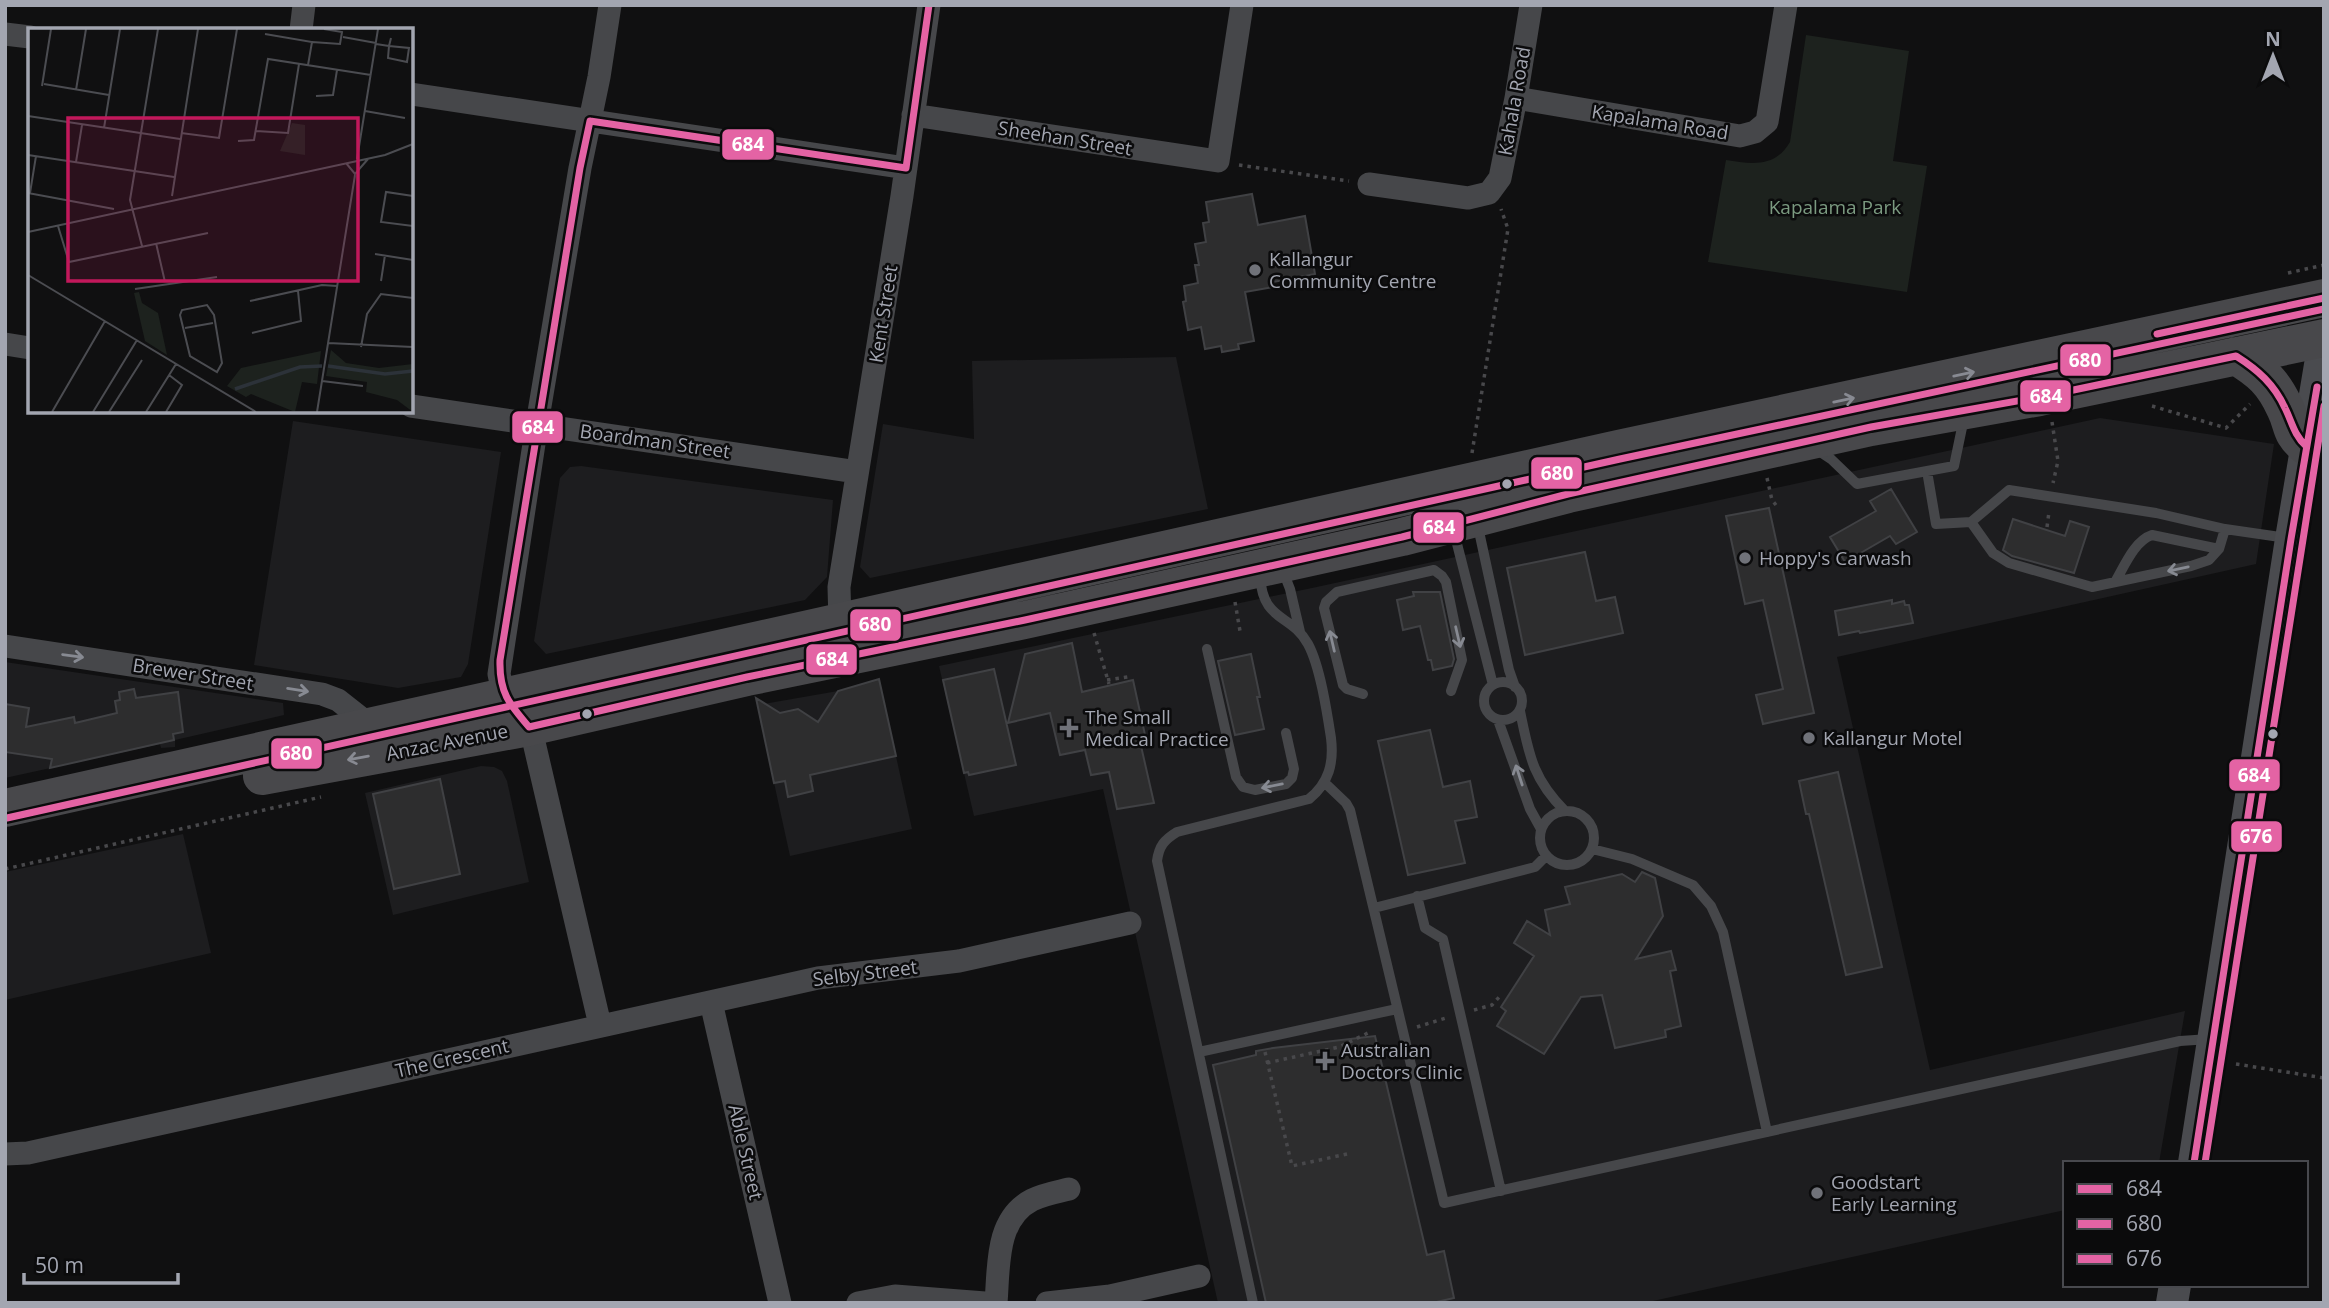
<svg xmlns="http://www.w3.org/2000/svg" width="2329" height="1308" font-family="'Open Sans',sans-serif">
  <rect width="100%" height="100%" fill="#101011"/>
  <path fill="#1d1d1f" d="M1176,357L1208,509L870,578L860,567L883,424L974,439L972,361Z
    M2100,418L2274,444L2256,564L1837,657L1930,1070L2185,1011L2159,1163H2065V1210L1644,1303H1218L1103,789L974,816L939,666L1312,588Z
    M293,421L501,452L468,664L461,677L398,688L254,665Z
    M581,466L833,500L827,577L805,600L546,654L534,641L560,478L570,467Z
    M5,662L283,703L284,715L175,740V747L161,748L160,744L5,778Z
    M879,679L912,829L790,856L757,705L838,691Z
    M481,766L494,767L502,771L507,781L529,882L393,915L365,793Z
    M183,834L211,953L5,1000V872Z"/>
  <path fill="#1d221e" d="M1806,35L1909,51L1893,161L1927,166L1907,292L1708,262L1726,160C1751,164 1775,168 1790,142Z"/>
  <path fill="#2d2d2e" stroke="#404144" stroke-width="2" d="M1252,194L1258,225L1305,216L1315,274L1273,282L1274,287L1245,292L1254,341L1238,344L1239,349L1222,352L1221,346L1205,349L1201,327L1188,330L1183,302L1186,301L1184,286L1198,283L1195,265H1199L1195,244L1206,242L1203,223L1209,222L1206,202Z
    M1891,489L1917,532L1896,544L1890,536L1845,562L1830,537L1876,511L1870,501Z
    M1769,508L1814,713L1763,724L1756,695L1783,689L1763,600L1745,604L1726,516Z
    M2013,519L2065,536L2070,521L2089,527L2074,573L2012,556L2003,550Z
    M1585,552L1596,601L1615,597L1623,633L1525,655L1507,568Z
    M1413,592H1440L1454,659L1452,666L1433,670L1431,660H1428L1420,626L1403,630L1397,600L1414,596Z
    M1892,600V604L1904,601L1905,605H1909L1913,623L1860,633L1859,631L1839,635L1835,611Z
    M1072,643L1082,692L1133,680L1147,744L1141,746L1154,803L1117,809L1109,772L1091,775L1085,750L1060,755L1050,713L1008,723L1025,654Z
    M1251,654L1260,697H1257L1264,729L1235,735L1218,661Z
    M994,669L1016,765L969,775L968,772L964,773L943,680Z
    M879,679L896,756L810,775L813,791L788,797L785,781L774,783L756,698L780,713L798,709L818,722L838,691Z
    M134,689L136,698L178,692L183,732L173,734L174,740L50,768L52,759L5,752V704L29,708L26,727L74,717L75,723L117,713L115,701L120,700L119,692Z
    M1430,730L1443,787L1470,781L1477,817L1455,821L1465,863L1408,875L1378,741Z
    M1838,772L1882,967L1846,975L1809,814H1806L1799,781Z
    M440,779L460,874L394,889L373,794Z
    M1642,872L1655,878L1663,916L1636,959L1671,951L1676,970L1670,971L1681,1026L1665,1030L1666,1037L1615,1048L1602,995L1581,997L1544,1054L1497,1026L1506,1011L1501,1007L1534,956L1514,943L1527,921L1550,935L1545,910L1570,904L1565,887L1622,874L1635,882Z
    M1375,1036L1427,1255L1444,1251L1454,1298L1432,1303H1266L1213,1065L1256,1055V1051L1273,1048Z"/>
  <g fill="none" stroke-linecap="round" stroke-linejoin="round">
    <path stroke="#48484b" stroke-width="3.5" stroke-dasharray="3.5 5" stroke-linecap="butt" d="M1239,165L1349,181
      M2288,273L2324,265
      M2152,406L2226,428L2250,404
      M2052,422L2058,461L2053,483
      M1472,453L1508,229L1501,209
      M1767,478L1772,500L1776,505
      M2047,527L2049,512
      M1235,602L1240,631
      M1094,633L1109,684
      M1107,680L1128,677V681
      M5,869L321,797
      M1474,1010L1492,1005L1501,995
      M1417,1027L1446,1018
      M1265,1052L1292,1166L1347,1154
      M1267,1063L1339,1047L1368,1033
      M2236,1064L2324,1078"/>
    <path stroke="#46474a" stroke-width="10" d="M1816,449L1831,459L1857,484L1954,466L1964,418
      M1927,471L1936,524L1971,522L2009,490L2156,513L2225,529L2287,538
      M1477,522L1509,670L1515,687
      M1971,522L1993,553L2009,563L2092,587L2191,566L2209,560L2219,549L2225,529
      M1454,532L1493,685
      M1283,571L1290,589L1300,632
      M2115,582C2124,567 2134,541 2152,535L2219,549
      M1207,649L1236,777L1243,787L1255,790L1286,784L1292,778L1294,769L1286,733
      M1484 701a19 19 0 1 1 38 0a19 19 0 1 1-38 0Z
      M1363,694L1347,689L1343,685L1324,608L1326,602L1337,592L1434,570L1442,576L1446,582L1462,660L1451,691
      M1520,711C1529,754 1532,778 1565,811
      M1498,720L1530,809L1541,829
      M1325,783L1346,803L1350,810L1444,1203L2180,1041L2210,1039
      M1540 838a27 27 0 1 1 54 0a27 27 0 1 1-54 0Z
      M1592,849L1632,859L1693,885L1711,906L1723,932L1767,1132
      M1417,896L1425,928L1443,939L1501,1191
      M1374,908L1535,867L1546,856
      M1199,1052L1397,1009
      M1253,1303L1157,861C1159,846 1164,840 1177,832L1309,799C1329,783 1334,763 1331,738C1327,712 1320,666 1308,644C1291,613 1263,623 1260,576"/>
    <path stroke="#46474a" stroke-width="23" d="M301,30L304,5
      M5,34L30,37
      M411,94L906,168
      M1516,98L1740,136L1755,132L1767,122L1786,5
      M913,115L1218,161L1242,5
      M1369,184L1468,198L1489,193L1500,178L1516,98L1531,5
      M5,344L30,348
      M411,406L857,472
      M840,623L839,587L902,196L929,5
      M5,646L322,694L338,700L371,726
      M711,1002L780,1303
      M600,1025L533,738L529,727L504,697L499,674L537,424L580,168L599,77L610,5
      M5,1154L28,1153L818,978L959,961L1130,923
      M858,1303L895,1296L985,1303
      M996,1303C999,1267 995,1219 1032,1200C1044,1194 1057,1192 1069,1189
      M1047,1303L1110,1296L1199,1276"/>
    <path stroke="#4a4b4f" stroke-width="32" d="M2194,1163L2291,539L2324,341
      M2172,1303L2175,1285"/>
    <path stroke="#48484b" stroke-width="38" d="M2236,356C2261,371 2273,382 2285,408C2294,426 2289,432 2306,446L2324,423
      M262,776L529,727L747,677L1025,620L1402,537L1568,494L1871,427L2040,397L2324,338
      M5,808L1618,449L2324,298"/>
    <defs>
      <path id="bus-1" d="M590,121L580,168L500,660C499,692 509,704 529,727L747,677L1025,620L1402,537L1568,494L1871,427L2040,397L2236,356C2258,370 2274,384 2285,408C2292,422 2294,435 2306,446
        M590,121L906,168
        M906,168L929,5
        M2157,334L2324,298
        M2194,1163L2291,539L2317,387"/>
      <path id="bus-2" d="M7,818L1620,459L2324,309"/>
      <path id="bus-3" d="M2205,1163L2324,406"/>
    </defs>
    <use href="#bus-1" stroke="#0b0b0c" stroke-width="12"/>
    <use href="#bus-2" stroke="#0b0b0c" stroke-width="12"/>
    <use href="#bus-3" stroke="#0b0b0c" stroke-width="12"/>
    <use href="#bus-1" stroke="#e463a4" stroke-width="7"/>
    <use href="#bus-2" stroke="#e463a4" stroke-width="7"/>
    <use href="#bus-3" stroke="#e463a4" stroke-width="7"/>
  </g>
  <defs><path id="oneway-shaft" d="M-6 0H5M1.5-3L5.5 0L1.5 3" fill="none" stroke-width="1.6" stroke-linecap="round" stroke-linejoin="round" transform="scale(1.75)"/></defs>
  <g stroke="#888a92">
    <use href="#oneway-shaft" transform="translate(1964 374) rotate(-12)"/>
    <use href="#oneway-shaft" transform="translate(1844 400) rotate(-12)"/>
    <use href="#oneway-shaft" transform="translate(358 758) rotate(170)"/>
  </g>
  <g stroke="#878a92">
    <use href="#oneway-shaft" transform="translate(2178 569) rotate(168)"/>
    <use href="#oneway-shaft" transform="translate(1458 637) rotate(77)"/>
    <use href="#oneway-shaft" transform="translate(1332 641) rotate(-103)"/>
    <use href="#oneway-shaft" transform="translate(73 656) rotate(8)"/>
    <use href="#oneway-shaft" transform="translate(298 690) rotate(9)"/>
    <use href="#oneway-shaft" transform="translate(1519 775) rotate(-108)"/>
    <use href="#oneway-shaft" transform="translate(1272 786) rotate(169)"/>
  </g>
  <g fill="#707279" stroke="#0b0b0c" stroke-width="2.5">
    <circle cx="1255" cy="270" r="7"/>
    <circle cx="1745" cy="558" r="7"/>
    <path d="M1065.5 717.5h7v7h7v7h-7v7h-7v-7h-7v-7h7z"/>
    <circle cx="1809" cy="738" r="7"/>
    <path d="M1321.5 1050.5h7v7h7v7h-7v7h-7v-7h-7v-7h7z"/>
    <circle cx="1817" cy="1193" r="7"/>
  </g>
  <g fill="#a3a6b1" stroke="#0b0b0c" stroke-width="2.5">
    <circle cx="1507" cy="484" r="6"/>
    <circle cx="587" cy="714" r="6"/>
    <circle cx="2273" cy="734" r="6"/>
  </g>
  <g text-anchor="middle" dominant-baseline="central" stroke-width="5" stroke-linejoin="round" paint-order="stroke">
    <g font-size="19" fill="#a3a6b1" stroke="#0b0b0c">
      <text transform="translate(1514 101) rotate(-80)">Kahala Road</text>
      <text transform="translate(1660 122) rotate(9)">Kapalama Road</text>
      <text transform="translate(1065 138) rotate(9)">Sheehan Street</text>
      <text transform="translate(883 314) rotate(-81)">Kent Street</text>
      <text transform="translate(655 441) rotate(8)">Boardman Street</text>
      <text transform="translate(193 674) rotate(9)">Brewer Street</text>
      <text transform="translate(447 742) rotate(-11)">Anzac Avenue</text>
      <text transform="translate(865 973) rotate(-7)">Selby Street</text>
      <text transform="translate(452 1058) rotate(-13)">The Crescent</text>
      <text transform="translate(746 1152) rotate(77)">Able Street</text>
    </g>
    <g font-size="19" fill="#7b9a80" stroke="#0b0b0c">
      <text x="1835" y="207">Kapalama Park</text>
    </g>
    <g font-size="19" fill="#a3a6b1" stroke="#0b0b0c" text-anchor="start">
      <text x="1269" y="259">Kallangur<tspan x="1269" dy="22">Community Centre</tspan></text>
      <text x="1759" y="558">Hoppy's Carwash</text>
      <text x="1085" y="717">The Small<tspan x="1085" dy="22">Medical Practice</tspan></text>
      <text x="1823" y="738">Kallangur Motel</text>
      <text x="1341" y="1050">Australian<tspan x="1341" dy="22">Doctors Clinic</tspan></text>
      <text x="1831" y="1182">Goodstart<tspan x="1831" dy="22">Early Learning</tspan></text>
    </g>
  </g>
  <g transform="translate(28 28)">
    <rect width="385" height="385" fill="#101011"/>
    <path d="M264,95L277,97V127L252,123ZM111,264L114,275L130,285L139,327L117,313L106,265ZM303,322L318,335L351,340L385,336V384L369,372L338,364L339,354L298,348ZM293,323L289,356L274,354L267,384L223,366L218,369L199,358L213,340Z" fill="#1d221e"/>
    <path fill="none" stroke="#2c3239" stroke-width="3.5" d="M300,338L357,346L385,343M207,361L272,339L294,338"/>
    <path fill="none" stroke="#4b4c51" stroke-width="2" d="M237,6L284,14L280,37M315,9L348,15M284,14L312,16L314,4L296,1M348,16L361,18L381,20L379,34L360,30L361,18L363,10M16,56L81,67M14,58L23,1M48,62L58,1M288,68L305,67L309,42M337,83L377,90M0,88L152,111M76,100L92,1M228,103L260,105L271,36M153,105L191,110L209,1M210,113L226,112L240,31L343,47M0,127L146,149M329,131L350,1M48,134L54,97M318,135L327,146L340,131M0,165L86,181M2,165L8,128M144,168L170,1M385,168L358,164L353,194L385,198M30,198L41,234L180,205M0,204L357,127L385,116M128,215L137,254M114,218L102,172L130,1M347,226L385,232M0,247L228,384M353,253L357,227M107,261L189,249M222,273L294,257L309,258M179,277L186,287L194,335L189,344L162,328L152,287L154,282ZM157,300L185,295M224,305L273,293L270,263M300,315L385,319M333,319L339,286L353,266L385,270M294,353L335,358M24,384L77,293M65,384L109,312M81,384L114,332M118,384L148,336M138,384L154,357L141,347M289,384L327,147"/>
    <path fill="#c2185b" fill-opacity="0.15" stroke="#c2185b" stroke-width="3.5" d="M40,90H330V253H40Z"/>
    <rect width="385" height="385" fill="none" stroke="#a3a6b1" stroke-width="3.5"/>
  </g>
  <g stroke="#0b0b0c" stroke-width="2.5">
    <rect x="721" y="128" width="54" height="33" rx="7" fill="#e463a4"/>
    <rect x="2059" y="343" width="53" height="34" rx="7" fill="#e463a4"/>
    <rect x="2019" y="379" width="53" height="34" rx="7" fill="#e463a4"/>
    <rect x="511" y="410" width="53" height="34" rx="7" fill="#e463a4"/>
    <rect x="1530" y="456" width="53" height="34" rx="7" fill="#e463a4"/>
    <rect x="1412" y="511" width="53" height="33" rx="7" fill="#e463a4"/>
    <rect x="849" y="608" width="53" height="34" rx="7" fill="#e463a4"/>
    <rect x="805" y="643" width="53" height="33" rx="7" fill="#e463a4"/>
    <rect x="270" y="737" width="53" height="33" rx="7" fill="#e463a4"/>
    <rect x="2228" y="758" width="53" height="34" rx="7" fill="#e463a4"/>
    <rect x="2230" y="820" width="53" height="33" rx="7" fill="#e463a4"/>
  </g>
  <g font-size="19" text-anchor="middle" font-weight="bold" fill="#fff">
    <text x="748" y="151">684</text>
    <text x="2085" y="367">680</text>
    <text x="2046" y="403">684</text>
    <text x="538" y="434">684</text>
    <text x="1557" y="480">680</text>
    <text x="1439" y="534">684</text>
    <text x="875" y="631">680</text>
    <text x="832" y="666">684</text>
    <text x="296" y="760">680</text>
    <text x="2254" y="782">684</text>
    <text x="2256" y="843">676</text>
  </g>
  <rect width="2329" height="1308" fill="none" stroke="#a3a6b1" stroke-width="14"/>
  <rect x="2063" y="1161" width="245" height="126" fill="#0b0b0c" stroke="#48494e" stroke-width="2"/>
  <rect x="2077" y="1184" width="35" height="10" fill="#e463a4" stroke="#48494e" stroke-width="2"/>
  <text x="2126" y="1196" font-size="21" fill="#a3a6b1">684</text>
  <rect x="2077" y="1219" width="35" height="10" fill="#e463a4" stroke="#48494e" stroke-width="2"/>
  <text x="2126" y="1231" font-size="21" fill="#a3a6b1">680</text>
  <rect x="2077" y="1254" width="35" height="10" fill="#e463a4" stroke="#48494e" stroke-width="2"/>
  <text x="2126" y="1266" font-size="21" fill="#a3a6b1">676</text>
  <g transform="translate(2273 56)" stroke="#0b0b0c" stroke-width="5" paint-order="stroke">
  <path d="M0-5L12 26L0 18L-12 26Z" fill="#a3a6b1"/>
  <text y="-10" font-size="19" font-weight="bold" text-anchor="middle" fill="#a3a6b1">N</text>
  </g>
  <path d="M24 1273v10h154v-10" fill="none" stroke="#a3a6b1" stroke-width="3.5"/>
  <text x="35" y="1273" font-size="21" fill="#a3a6b1" stroke="#0b0b0c" stroke-width="5" paint-order="stroke">50 m</text>
</svg>
